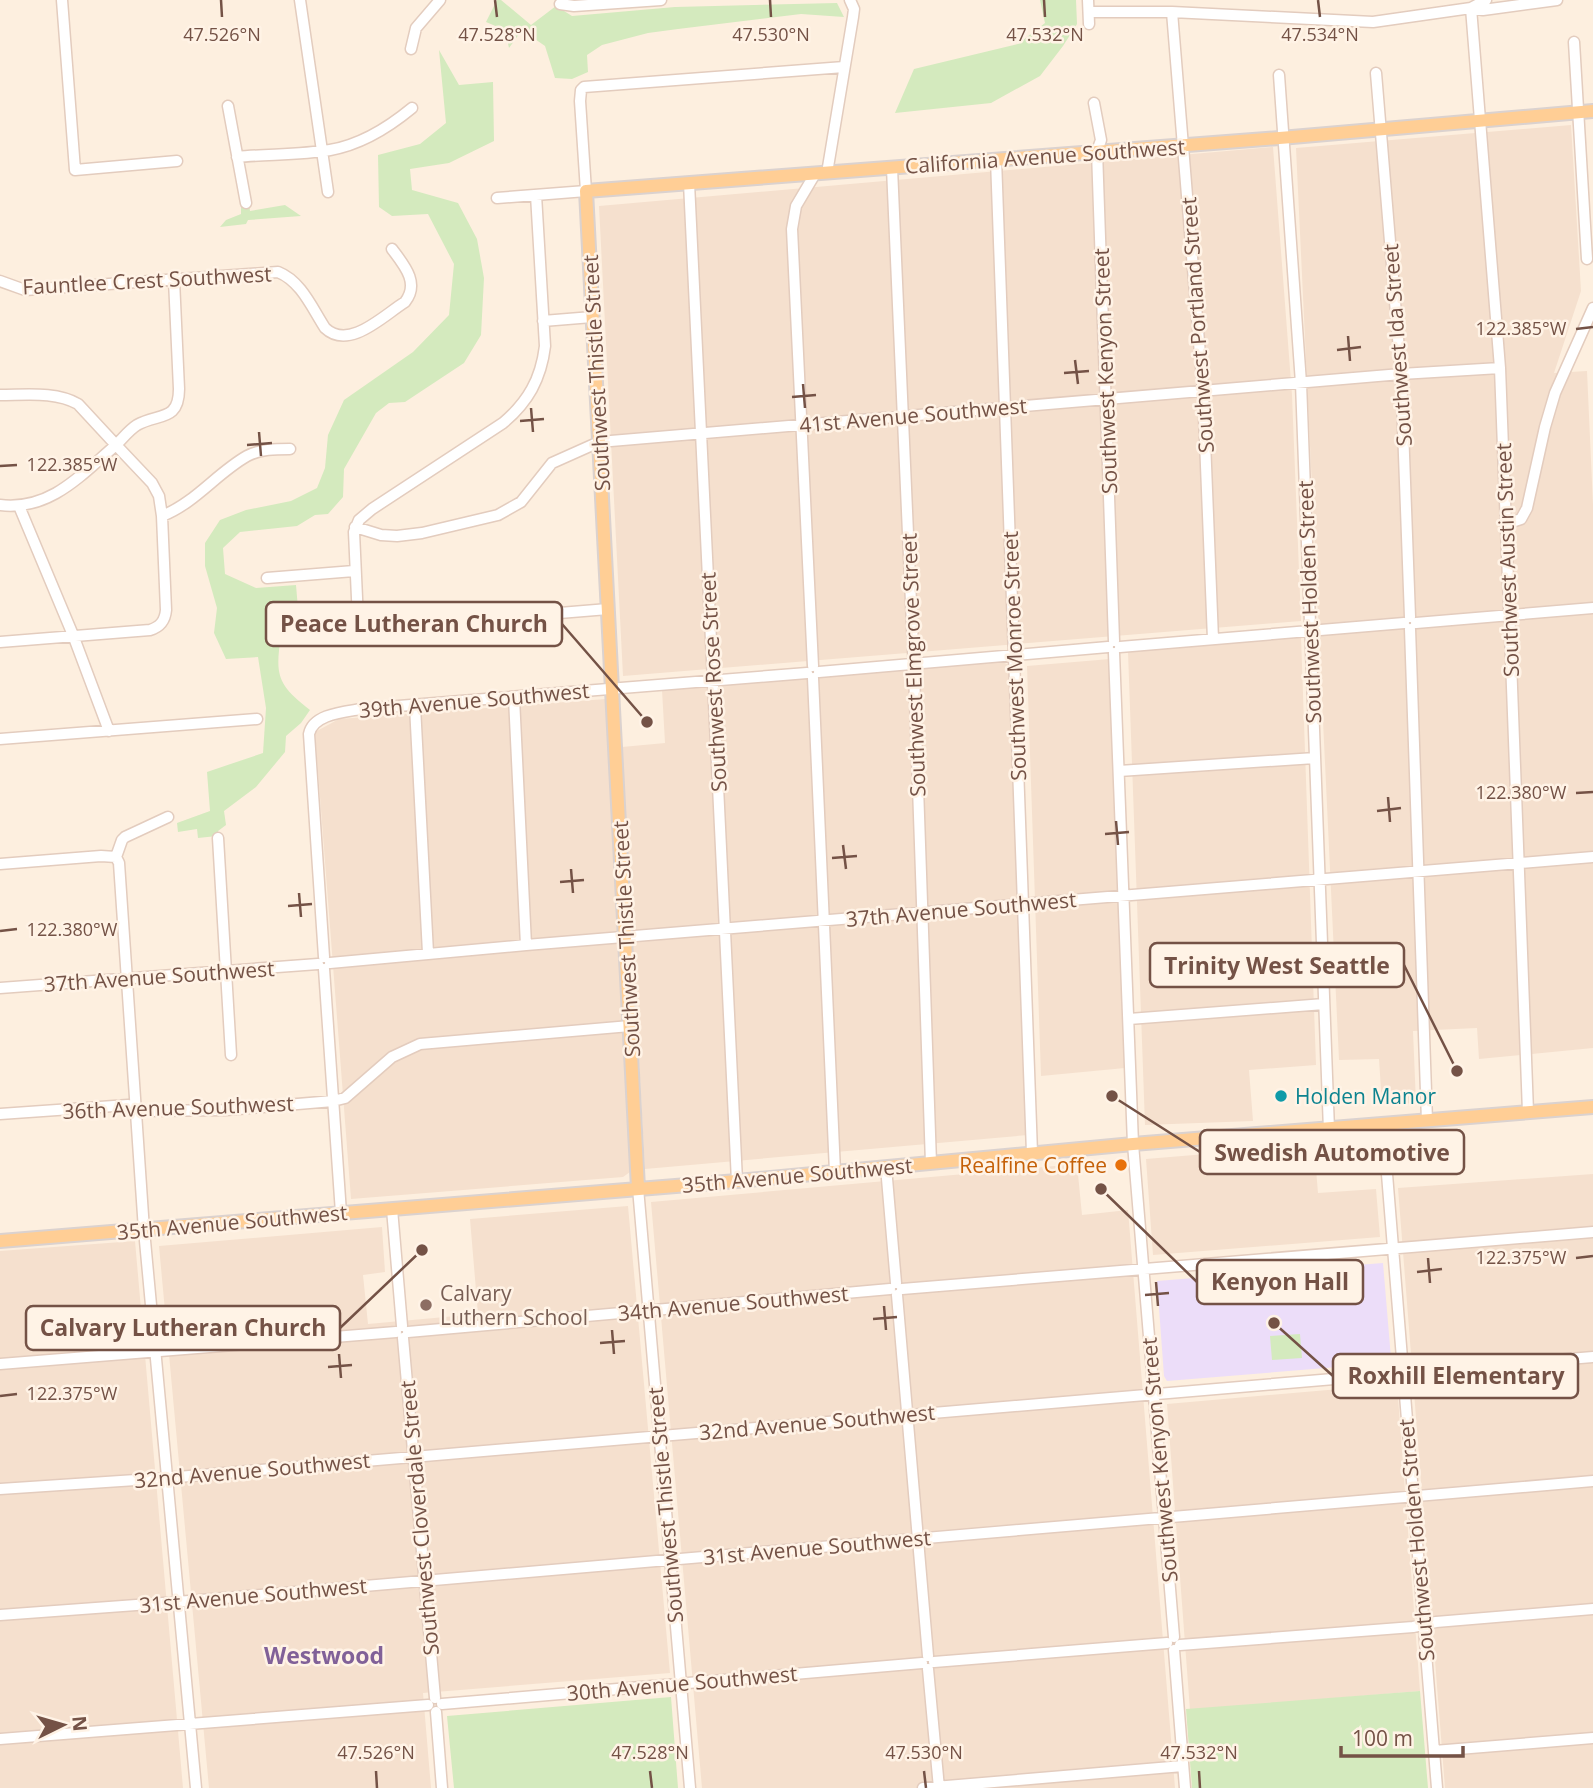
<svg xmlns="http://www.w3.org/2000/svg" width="1593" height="1788" font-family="'Open Sans',sans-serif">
  <rect width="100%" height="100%" fill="#fdefdf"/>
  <path fill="#f5e0ce" d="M1571,125L1581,291L1554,373L1587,371L1593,505V1048L1479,1059L1477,1028L1413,1031L1416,1103L1382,1105L1379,1059L1339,1060L1296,148Z
    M1273,147L1292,395L1301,621L623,676L599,206Z
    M1301,637L1316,1065L1249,1070L1253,1121L1145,1125L1128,652Z
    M1110,659L1125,1068L1041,1076L1027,666Z
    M1002,662L1009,665L1028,1135L645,1169L622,747L665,743L662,690Z
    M606,699L630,1172L623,1177L351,1199L315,732L339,719Z
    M1314,1145L1318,1193L1376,1189L1380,1237L1153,1255L1146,1159Z
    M1077,1164L1082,1215L1128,1210L1175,1788H702L651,1202Z
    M1593,1174V1788H1445L1398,1188Z
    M628,1206L670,1673L423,1693L431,1788H209L159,1246L382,1227L385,1272L363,1275L368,1324L478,1314L470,1219Z
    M135,1241L183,1788H0V1251Z
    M1397,1384L1420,1691L1190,1710L1167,1404Z"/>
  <path fill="#ecddf9" d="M1383,1263L1391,1358L1387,1363L1167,1381L1164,1376L1157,1281Z"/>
  <path fill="#d4eabe" d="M497,0H501L531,25L556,6L572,16L675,7L837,3L844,17L801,14L678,29L648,33L602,45L587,55L588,72L572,79L555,78L545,46L522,30L509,48L505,30L486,22Z
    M1040,0H1076L1077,24L1063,46L1040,76L991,103L895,113L914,69L1018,44L1045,23Z
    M439,50L459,85L493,82L494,141L449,163L410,169L412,190L458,203L477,239L484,278L481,335L464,363L405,402L389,403L376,413L344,469L343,497L328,514L315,515L297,526L240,532L223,548L225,574L256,588L296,585L300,632L281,635C275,676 277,684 310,710L301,723L286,736L285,752L256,787L224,811L226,825L218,831L217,836L198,838L197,829L178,832L177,823L210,811L207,772L263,753L266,708L258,657L226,659L214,633L217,608L205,566V543L220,520L246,510L291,501L317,488L325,468L328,435L344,400L413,352L449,315L454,264L428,214L392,216L379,207L378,155L420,144L446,123Z
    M249,204L250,211L285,205L301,216L248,220L246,224L220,227L226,220L241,214V206Z
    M1300,1334L1302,1358L1272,1360L1270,1336Z
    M1420,1691L1428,1788H1192L1186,1709Z
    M671,1697L678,1788H454L447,1716Z"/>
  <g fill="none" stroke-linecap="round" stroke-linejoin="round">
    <defs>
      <path id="minor" d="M62,0L75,170L177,161
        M300,0L328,192
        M1088,0L1089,24
        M560,4L574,6L661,0
        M1471,8L1500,368L1528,1112
        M1471,8L1486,0
        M1089,12H1172L1373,22L1471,8L1483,10L1557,0
        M1172,12L1203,391L1213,639
        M1574,42L1587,259
        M411,49L416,28L440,0
        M1376,73L1401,374L1410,617
        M1279,75L1301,383L1329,1130
        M1094,103L1101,140L1097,151L1114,641
        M228,106L246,203
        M237,157C268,154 300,155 330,150C359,145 389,127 412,108
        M996,159L1032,1153
        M892,168L914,671L931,1163
        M827,173L853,17L854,9L850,0
        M689,183L737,1181
        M536,195L545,346C541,379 528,402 503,423L372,509L359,520L354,532L358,620L362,626L367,629L608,609
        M497,198L586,191L580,101L581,90L584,87L844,67
        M0,281L25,290L278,272C301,281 312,308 325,328C349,351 384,315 405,302C420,283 404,265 392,249
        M543,321L592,317
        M0,395C25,395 56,391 78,404L116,445C81,475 50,511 0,505
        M19,506L73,635L109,731
        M162,516C195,503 217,473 247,456C260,449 276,449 290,449
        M1506,524L1521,519L1527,508L1545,427L1555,393L1593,308
        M355,527L381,535L397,536L422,533L498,515L521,502L552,463L599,442L1401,374L1500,368
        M267,578L354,571
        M1416,623L1593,608
        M1410,629L1427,1121
        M0,642L150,630C160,627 165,621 166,610L162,516L159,496L152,483L116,445C123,438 129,430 137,425C158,413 179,422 179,389L174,280
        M1120,647L1404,623
        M1114,653L1133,1144L1174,1637
        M813,666L792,229L796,206L815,174
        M819,672L1108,647
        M813,678L835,1172
        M514,698L526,945
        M415,706L428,953
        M0,739L257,719
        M1119,771L1315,758
        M218,838L231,1055
        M116,857L119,863L144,1230L196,1788
        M116,857L122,840L125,837L168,817
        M0,864L101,856L116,857
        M324,957L309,734C313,714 344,712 361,709L807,673
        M330,963L526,945L1593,857
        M324,969L341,1213
        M0,988L318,964
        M1129,1019L1324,1004
        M0,1114L128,1105L146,1111L226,1110L333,1101L345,1098L392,1057L420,1044L630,1026
        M1383,1125L1437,1788
        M886,1167L896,1283
        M638,1188L690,1788
        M392,1209L402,1326
        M902,1289L1593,1232
        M897,1295L928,1656
        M408,1332L890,1289
        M403,1338L435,1698
        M0,1364L396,1332
        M0,1489L166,1478L1593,1357
        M0,1615L177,1602L1593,1481
        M1180,1645L1413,1627L1436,1622L1593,1609
        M1174,1650L1185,1788
        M934,1662L1167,1643
        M928,1669L939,1788
        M442,1704L922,1663
        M436,1712L442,1788
        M0,1739L428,1705
        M1434,1751L1593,1738
        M923,1788L1183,1766"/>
      <path id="major" d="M638,1188L586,191L1292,137L1593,111
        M0,1241L737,1181L1133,1144L1593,1107"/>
    </defs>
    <use href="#minor" stroke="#e3ccbe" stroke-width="13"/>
    <use href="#major" stroke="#dbd2cf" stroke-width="16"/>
    <use href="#minor" stroke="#fff" stroke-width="10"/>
    <use href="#major" stroke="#ffce95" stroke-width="12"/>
  </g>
  <path fill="none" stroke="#745246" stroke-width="2.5" d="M221,0L222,17M495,0L497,17M770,0L771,17M1044,0L1045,17M1318,0L1320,17M1576,329L1593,327M1348,336L1350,361M1337,350L1361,347M1075,360L1078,384M1064,373L1089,371M803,384L805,408M792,397L816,395M531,408L533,432M520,421L544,419M259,432L261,456M247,445L272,443M0,466L17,465M1576,793L1593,792M1388,797L1390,822M1377,811L1401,808M1116,821L1118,845M1105,834L1129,832M843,845L846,869M832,858L857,856M571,869L573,893M560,882L584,880M299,893L301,917M288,906L312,904M0,931L17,929M1428,1258L1430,1283M1576,1258L1593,1256M1417,1272L1442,1269M1156,1282L1158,1306M1145,1295L1169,1293M884,1306L886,1330M873,1319L897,1317M612,1330L614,1354M600,1343L625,1341M339,1354L341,1378M328,1367L352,1365M0,1396L17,1394M376,1771L377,1788M650,1771L652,1788M924,1771L926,1788M1199,1771L1200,1788"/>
  <circle fill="#0f9aa8" stroke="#fff3e6" stroke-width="2.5" cx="1281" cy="1096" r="7"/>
  <circle fill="#e8710a" stroke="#fff3e6" stroke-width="2.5" cx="1121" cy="1165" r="7"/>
  <circle fill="#8d6e63" stroke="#fff3e6" stroke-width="2.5" cx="426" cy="1305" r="7"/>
  <g text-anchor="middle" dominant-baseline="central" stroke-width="5" stroke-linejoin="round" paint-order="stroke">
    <g font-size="21" fill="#745246" stroke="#fff3e6">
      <text transform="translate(1045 156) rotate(-4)">California Avenue Southwest</text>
      <text transform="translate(147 280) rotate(-3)">Fauntlee Crest Southwest</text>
      <text transform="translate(1197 325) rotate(-94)">Southwest Portland Street</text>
      <text transform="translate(1397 345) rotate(-94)">Southwest Ida Street</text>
      <text transform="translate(1105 371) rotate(-92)">Southwest Kenyon Street</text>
      <text transform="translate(596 373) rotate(-93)">Southwest Thistle Street</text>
      <text transform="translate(913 415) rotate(-5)">41st Avenue Southwest</text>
      <text transform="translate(1507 560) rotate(-92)">Southwest Austin Street</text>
      <text transform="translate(1309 602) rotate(-92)">Southwest Holden Street</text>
      <text transform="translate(1014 656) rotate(-92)">Southwest Monroe Street</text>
      <text transform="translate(913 665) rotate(-92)">Southwest Elmgrove Street</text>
      <text transform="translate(713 682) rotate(-93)">Southwest Rose Street</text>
      <text transform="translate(474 700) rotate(-5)">39th Avenue Southwest</text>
      <text transform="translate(961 909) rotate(-5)">37th Avenue Southwest</text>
      <text transform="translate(626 939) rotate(-93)">Southwest Thistle Street</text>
      <text transform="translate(159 976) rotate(-4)">37th Avenue Southwest</text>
      <text transform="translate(178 1107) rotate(-2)">36th Avenue Southwest</text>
      <text transform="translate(797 1175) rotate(-5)">35th Avenue Southwest</text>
      <text transform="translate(232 1222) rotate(-5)">35th Avenue Southwest</text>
      <text transform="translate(733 1303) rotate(-5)">34th Avenue Southwest</text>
      <text transform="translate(817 1422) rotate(-5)">32nd Avenue Southwest</text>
      <text transform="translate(1159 1460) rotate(-95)">Southwest Kenyon Street</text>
      <text transform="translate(252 1470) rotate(-5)">32nd Avenue Southwest</text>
      <text transform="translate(665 1505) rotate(-95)">Southwest Thistle Street</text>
      <text transform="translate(419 1518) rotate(-95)">Southwest Cloverdale Street</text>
      <text transform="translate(1416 1540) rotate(-95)">Southwest Holden Street</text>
      <text transform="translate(817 1547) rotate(-5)">31st Avenue Southwest</text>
      <text transform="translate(253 1595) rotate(-5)">31st Avenue Southwest</text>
      <text transform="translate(682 1683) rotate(-5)">30th Avenue Southwest</text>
    </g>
    <g font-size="21" fill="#0d838f" stroke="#fff3e6" text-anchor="start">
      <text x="1295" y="1096">Holden Manor</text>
    </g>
    <g font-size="21" fill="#c56008" stroke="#fff3e6" text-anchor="end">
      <text x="1107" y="1165">Realfine Coffee</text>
    </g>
    <g font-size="21" fill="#785e54" stroke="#fff3e6" text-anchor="start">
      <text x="440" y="1293">Calvary<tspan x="440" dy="24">Luthern School</tspan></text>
    </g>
    <g font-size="23" font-weight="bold" fill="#816198" stroke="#fff3e6">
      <text x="324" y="1655">Westwood</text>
    </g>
  </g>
  <g font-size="18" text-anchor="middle" fill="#745246" stroke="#fff3e6" stroke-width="5" stroke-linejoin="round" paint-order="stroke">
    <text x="222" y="41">47.526°N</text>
    <text x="497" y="41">47.528°N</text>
    <text x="771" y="41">47.530°N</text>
    <text x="1045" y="41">47.532°N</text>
    <text x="1320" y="41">47.534°N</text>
    <text x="1521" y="335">122.385°W</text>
    <text x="72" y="471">122.385°W</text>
    <text x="1521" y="799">122.380°W</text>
    <text x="72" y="936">122.380°W</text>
    <text x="1521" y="1264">122.375°W</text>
    <text x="72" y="1400">122.375°W</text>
    <text x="376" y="1759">47.526°N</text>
    <text x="650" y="1759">47.528°N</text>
    <text x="924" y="1759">47.530°N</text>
    <text x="1199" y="1759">47.532°N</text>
  </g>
  <path fill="none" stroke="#745246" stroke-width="2.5" d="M647 722L562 624M1457 1071L1404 965M1112 1096L1200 1152M1101 1189L1197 1282M422 1250L340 1328M1274 1323L1333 1376"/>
  <g fill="#745246" stroke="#fff3e6" stroke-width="2.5">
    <circle cx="647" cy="722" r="7"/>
    <circle cx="1457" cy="1071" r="7"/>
    <circle cx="1112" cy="1096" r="7"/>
    <circle cx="1101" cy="1189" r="7"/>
    <circle cx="422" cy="1250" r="7"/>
    <circle cx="1274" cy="1323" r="7"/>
  </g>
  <g fill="#fff3e6" stroke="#745246" stroke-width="2.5">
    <rect x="266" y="602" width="296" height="44" rx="7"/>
    <rect x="1150" y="943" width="254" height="44" rx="7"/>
    <rect x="1200" y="1130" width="264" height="44" rx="7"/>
    <rect x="1197" y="1260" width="166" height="44" rx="7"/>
    <rect x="26" y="1306" width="314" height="44" rx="7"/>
    <rect x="1333" y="1354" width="245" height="44" rx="7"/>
  </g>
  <g font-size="23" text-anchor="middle" font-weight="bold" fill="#745246">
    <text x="414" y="632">Peace Lutheran Church</text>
    <text x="1277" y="974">Trinity West Seattle</text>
    <text x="1332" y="1161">Swedish Automotive</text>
    <text x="1280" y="1290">Kenyon Hall</text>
    <text x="183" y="1336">Calvary Lutheran Church</text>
    <text x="1456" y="1384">Roxhill Elementary</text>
  </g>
  <g transform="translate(63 1725) rotate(85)" stroke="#fff3e6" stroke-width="5" paint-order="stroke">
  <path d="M0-5L12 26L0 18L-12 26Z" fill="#745246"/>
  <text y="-10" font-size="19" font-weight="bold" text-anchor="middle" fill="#745246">N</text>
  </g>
  <path d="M1341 1746v10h122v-10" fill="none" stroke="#745246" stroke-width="3.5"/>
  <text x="1352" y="1746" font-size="21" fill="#745246" stroke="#fff3e6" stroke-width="5" paint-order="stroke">100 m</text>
</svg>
